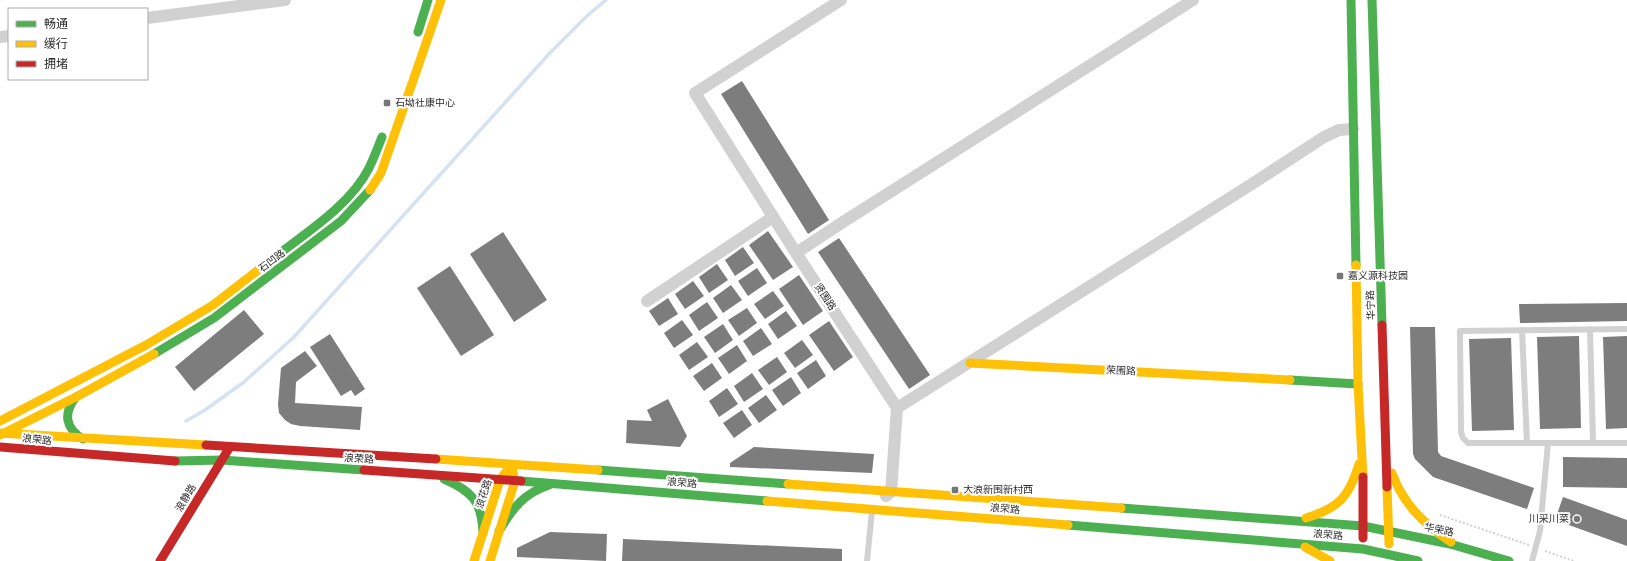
<svg xmlns="http://www.w3.org/2000/svg" width="1627" height="561" font-family="Rubik,'Noto Sans SC',sans-serif">
  <rect width="100%" height="100%" fill="#fff"/>
  <g fill="none" stroke-linecap="round" stroke-linejoin="round">
    <path stroke="#d4e2f2" stroke-width="3.5" d="M186,421L205,410L244,382L293,338L548,55L588,15L606,0"/>
  </g>
  <path fill="#7d7d7d" d="M742,81L829,220L808,234L721,94Z
    M768,231L793,267L773,280L749,245Z
    M503,232L547,300L514,322L470,254Z
    M839,238L930,375L909,389L818,252Z
    M743,247L754,263L735,276L725,260Z
    M717,264L728,280L709,293L699,277Z
    M450,266L494,335L461,356L417,288Z
    M757,268L767,283L748,296L738,281Z
    M799,275L823,311L803,325L779,289Z
    M693,281L704,296L685,309L675,294Z
    M731,285L742,300L723,313L713,298Z
    M773,291L784,306L765,319L754,304Z
    M668,298L678,314L659,326L649,311Z
    M707,302L718,318L699,331L689,315Z
    M1627,303V321L1520,323L1519,304Z
    M747,308L757,323L739,336L728,320Z
    M244,310L264,334L194,391L175,367Z
    M786,311L797,326L778,339L768,324Z
    M682,320L693,335L674,348L664,333Z
    M829,321L853,357L834,371L809,335Z
    M723,324L733,340L715,353L704,337Z
    M1410,327H1435L1438,452L1441,456L1534,488L1527,509L1433,477L1415,459L1413,454Z
    M761,328L772,344L753,356L743,341Z
    M330,334L365,389L355,396L351,390L341,396L310,347Z
    M1579,336L1581,428L1540,429L1537,337Z
    M1627,336V428L1606,429L1603,337Z
    M1511,338L1514,430L1472,431L1469,339Z
    M802,340L813,355L795,368L784,353Z
    M697,342L708,357L689,370L679,355Z
    M737,345L747,361L729,374L718,358Z
    M305,351L317,366L296,382L295,403L362,407L360,430L300,426L291,424L285,420L279,413L278,404L281,368Z
    M777,357L787,372L769,385L758,370Z
    M816,360L826,376L808,389L797,373Z
    M712,363L722,378L704,391L693,376Z
    M752,373L763,389L744,402L734,386Z
    M791,377L801,393L783,406L772,390Z
    M727,388L738,404L719,417L709,401Z
    M766,395L777,410L759,423L748,408Z
    M668,399L687,436L680,447L626,443L627,420L652,421L647,410Z
    M742,410L752,425L734,438L723,423Z
    M754,447L874,454L872,473L730,467V463Z
    M1563,457L1627,458V488L1563,487Z
    M1563,497L1627,520V546L1555,520Z
    M550,532L607,534L606,561L517,557V548Z
    M623,539L842,549V561H622Z"/>
  <g fill="none" stroke-linecap="round" stroke-linejoin="round">
    <path stroke="#d1d1d1" stroke-width="2" stroke-dasharray="2 2" stroke-linecap="butt" d="M1440,515L1529,545
      M1545,551L1574,561"/>
    <path stroke="#d1d1d1" stroke-width="6" d="M1590,329L1593,443
      M1627,329L1460,331L1461,432L1463,438L1468,443H1627
      M1522,330L1527,443
      M867,561L872,511
      M1532,561L1540,531L1548,443"/>
    <path stroke="#d1d1d1" stroke-width="12" d="M841,0L695,93L796,253L897,408L891,492L886,496
      M147,18L285,0
      M0,37L9,36
      M796,253L843,222L1193,0
      M647,301L773,217
      M897,408L1255,182L1324,137L1339,130L1353,129"/>
    <path stroke="#4caf50" stroke-width="9" d="M1351,0L1356,265
      M1372,0L1382,325
      M418,32L428,0
      M271,260C304,234 350,206 369,168C374,158 378,147 382,137
      M154,354L214,318L341,221L370,190
      M1290,380L1358,384
      M76,397C63,413 65,428 83,439
      M175,461L222,460L364,470
      M598,470L788,484
      M444,479C472,491 482,502 483,533
      M521,481L767,501
      M1121,508L1363,526L1450,544L1509,561
      M1068,525L1363,549L1418,561
      M499,531C512,509 524,493 549,485"/>
    <path stroke="#ffc107" stroke-width="9" d="M370,190L381,173L441,0
      M1356,265L1358,384L1363,477
      M970,363L1290,380
      M0,421L146,345L213,305L271,260
      M0,433L206,445
      M0,435L76,397L154,354
      M436,459L598,470
      M1392,473C1403,504 1424,524 1451,542
      M788,484L1121,508
      M1387,487L1389,544
      M767,501L1068,525
      M1306,518C1339,508 1349,497 1359,464
      M1305,547L1330,561
      M474,561L500,480L508,469
      M490,561L515,481L512,468"/>
    <path stroke="#c62828" stroke-width="9" d="M1382,325L1387,487
      M206,445L436,459
      M0,447L175,461
      M364,470L521,481
      M1363,477V538
      M160,561L228,450"/>
  </g>
  <g fill="#767676" stroke="#fff" stroke-width="1.5">
    <rect x="383" y="99" width="8" height="8" rx="2"/>
    <rect x="1336" y="272" width="8" height="8" rx="2"/>
    <rect x="951" y="486" width="8" height="8" rx="2"/>
    <circle cx="1577" cy="519" r="4"/>
  </g>
  <g text-anchor="middle" dominant-baseline="central" stroke-width="4" stroke-linejoin="round" paint-order="stroke">
    <g font-size="10" fill="#2c2c2c" stroke="#fff" text-anchor="start">
      <text x="395" y="103">石坳社康中心</text>
      <text x="1348" y="276">嘉义源科技园</text>
      <text x="963" y="490">大浪新围新村西</text>
      <text x="1569" y="519" text-anchor="end">川采川菜</text>
    </g>
    <g font-size="10" fill="#2c2c2c" stroke="#fff">
      <text transform="translate(272 261) rotate(-37)">石凹路</text>
      <text transform="translate(825 297) rotate(57)">贤围路</text>
      <text transform="translate(1371 305) rotate(-92)">华宁路</text>
      <text transform="translate(1121 371) rotate(3)">荣围路</text>
      <text transform="translate(37 440) rotate(7)">浪荣路</text>
      <text transform="translate(359 459) rotate(4)">浪荣路</text>
      <text transform="translate(682 483) rotate(5)">浪荣路</text>
      <text transform="translate(484 494) rotate(-72)">浪花路</text>
      <text transform="translate(186 498) rotate(-59)">浪静路</text>
      <text transform="translate(1005 509) rotate(5)">浪荣路</text>
      <text transform="translate(1439 530) rotate(12)">华荣路</text>
      <text transform="translate(1328 535) rotate(5)">浪荣路</text>
    </g>
  </g>
  <rect x="8" y="8" width="140" height="72" fill="#ffffff" stroke="#ababab"/>
  <rect x="16" y="21" width="20" height="6" fill="#4caf50" stroke="#ababab"/>
  <text x="44" y="28" font-size="12" fill="#2c2c2c">畅通</text>
  <rect x="16" y="41" width="20" height="6" fill="#ffc107" stroke="#ababab"/>
  <text x="44" y="48" font-size="12" fill="#2c2c2c">缓行</text>
  <rect x="16" y="61" width="20" height="6" fill="#c62828" stroke="#ababab"/>
  <text x="44" y="68" font-size="12" fill="#2c2c2c">拥堵</text>
</svg>
